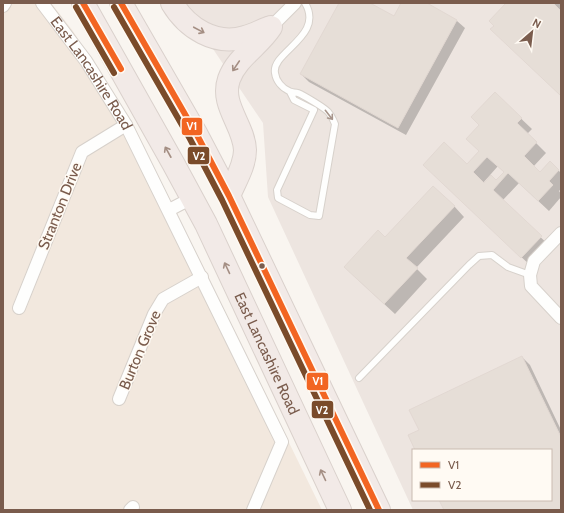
<svg xmlns="http://www.w3.org/2000/svg" width="564" height="513" font-family="Cabin,sans-serif">
  <rect width="100%" height="100%" fill="#f9f5f0"/>
  <path fill="#f2e8de" d="M3,3H51L73,31L129,123L180,220L322,510H3Z"/>
  <path fill="#ede5e0" fill-rule="evenodd" d="M182,3H561V510H413L268,197L263,123ZM413,450H551V500H413Z"/>
  <path fill="#0003" fill-rule="evenodd" d="M340,3H368L394,18L402,3H425L457,21L465,28L406,135L309,82L301,74Z
    M508,3H561V8L559,10L561,12V96L495,26Z
    M495,94L532,129L527,134L546,153L533,167L540,173L550,162L561,173V189L559,191L561,194V197L549,211L519,183L502,201L551,247L532,267L434,175L467,165L480,151ZM498,166L504,172L496,181L484,184L483,183Z
    M454,206L464,217L416,268L427,279L395,314L355,277L385,239Z
    M522,357L530,365L561,430V510H445L440,500H551V450H416L420,431Z"/>
  <path fill="#e6ded7" stroke="#e2d8d2" fill-rule="evenodd" d="M339,3H370L394,16L401,3H427L457,20L398,128L300,74Z
    M506,3H553L561,11V96L490,29L494,26L489,21Z
    M495,92L522,118L517,123L537,142L524,156L540,172L550,161L559,170L549,181L553,185L538,201L508,173L493,190L542,236L521,258L423,165L444,142L467,164L479,151L466,139L479,125L471,117ZM487,157L504,172L496,180L491,175L484,183L473,172Z
    M433,186L455,206L406,258L418,268L384,304L344,267L378,230L385,237Z
    M522,356L561,437V510H444L439,500H551V450H415L408,435L419,430L409,410Z"/>
  <g fill="none" stroke-linecap="round" stroke-linejoin="round">
    <defs>
      <path id="lane" d="M290,92L294,100L314,110L277,190L278,198L310,215L319,216L335,124C333,120 332,116 329,113C327,109 303,95 298,93C295,92 292,93 289,91C282,88 276,81 275,73C271,52 325,36 305,3
        M359,378L469,265L479,256L492,255L508,267L530,275"/>
      <g id="street">
        <path id="s1" d="M42,3L86,61L126,125L282,442L253,510"/>
        <path d="M3,6L5,3"/>
        <path d="M271,27L295,3"/>
        <path d="M169,210L192,198"/>
        <path d="M561,233L534,261L530,275L531,286L561,318"/>
        <path d="M19,308L82,152L126,125"/>
        <path d="M119,399L154,314L163,299L202,277"/>
        <path d="M130,510L133,507"/>
      </g>
      <g id="highway">
        <path id="s2" d="M83,3L173,163L206,224L340,510"/>
        <path d="M121,3L197,135L229,196L379,510"/>
        <path d="M172,3C187,28 215,46 245,37C253,35 260,31 268,28"/>
        <path d="M229,196C235,181 245,166 245,150C244,125 220,105 229,79C237,57 259,46 271,27"/>
      </g>
    </defs>
    <use href="#lane" stroke="#d7d1cb" stroke-width="8"/>
    <use href="#street" stroke="#d7d1cb" stroke-width="14"/>
    <use href="#highway" stroke="#dad1cc" stroke-width="24"/>
    <use href="#lane" stroke="#fefefd" stroke-width="6"/>
    <use href="#street" stroke="#fefefd" stroke-width="12"/>
    <use href="#highway" stroke="#f2eae7" stroke-width="22"/>
    <defs>
      <path id="bus-1" d="M83,3L121,69
        M121,3L197,135L229,196L379,510"/>
      <path id="bus-2" d="M76,7L114,73
        M114,7L190,139L222,200L370,510"/>
    </defs>
    <use href="#bus-1" stroke="#fffaf3" stroke-width="9"/>
    <use href="#bus-2" stroke="#fffaf3" stroke-width="9"/>
    <use href="#bus-1" stroke="#f26522" stroke-width="6"/>
    <use href="#bus-2" stroke="#7a4b2a" stroke-width="6"/>
  </g>
  <defs><path id="oneway-shaft" d="M-6 0H5M1.5-3L5.5 0L1.5 3" fill="none" stroke-width="1.6" stroke-linecap="round" stroke-linejoin="round"/></defs>
  <g stroke="#a48e83">
    <use href="#oneway-shaft" transform="translate(199 30) rotate(28)"/>
    <use href="#oneway-shaft" transform="translate(236 66) rotate(124)"/>
    <use href="#oneway-shaft" transform="translate(168 152) rotate(-119)"/>
    <use href="#oneway-shaft" transform="translate(227 268) rotate(-115)"/>
    <use href="#oneway-shaft" transform="translate(323 475) rotate(-115)"/>
  </g>
  <use stroke="#a8958b" href="#oneway-shaft" transform="translate(329 115) rotate(52)"/>
  <circle fill="#7a5c4d" stroke="#fffaf3" stroke-width="1.5" cx="262" cy="266" r="3.5"/>
  <g text-anchor="middle" dominant-baseline="central" stroke-width="3" stroke-linejoin="round" paint-order="stroke">
    <g font-size="15" fill="#7a5c4d" stroke="#fffaf3">
      <text stroke="none"><textPath href="#s1" startOffset="86">East Lancashire Road</textPath></text>
      <text transform="translate(60 206) rotate(-68)">Stranton Drive</text>
      <text transform="translate(140 350) rotate(-67)">Burton Grove</text>
      <text stroke="none"><textPath href="#s2" startOffset="396">East Lancashire Road</textPath></text>
    </g>
  </g>
  <g stroke="#fffaf3" stroke-width="1.5">
    <rect x="181" y="117" width="22" height="19" rx="4" fill="#f26522"/>
    <rect x="187" y="146" width="23" height="19" rx="4" fill="#7a4b2a"/>
    <rect x="306" y="372" width="23" height="19" rx="4" fill="#f26522"/>
    <rect x="311" y="400" width="23" height="19" rx="4" fill="#7a4b2a"/>
  </g>
  <g font-size="11" text-anchor="middle" font-weight="bold" fill="#fff">
    <text x="192" y="130">V1</text>
    <text x="199" y="160">V2</text>
    <text x="318" y="385">V1</text>
    <text x="322" y="414">V2</text>
  </g>
  <rect width="564" height="513" fill="none" stroke="#7a5c4d" stroke-width="8"/>
  <rect x="412" y="449" width="140" height="52" fill="#fffaf3" stroke="#cabbb1"/>
  <rect x="420" y="462" width="20" height="6" fill="#f26522" stroke="#cabbb1"/>
  <text x="448" y="469" font-size="12" fill="#7a5c4d">V1</text>
  <rect x="420" y="482" width="20" height="6" fill="#7a4b2a" stroke="#cabbb1"/>
  <text x="448" y="489" font-size="12" fill="#7a5c4d">V2</text>
  <g transform="translate(532 32) rotate(28)" stroke="#fffaf3" stroke-width="3" paint-order="stroke">
  <path d="M0-3L7 15L0 10L-7 15Z" fill="#7a5c4d"/>
  <text y="-6" font-size="11" font-weight="bold" text-anchor="middle" fill="#7a5c4d">N</text>
  </g>
</svg>
